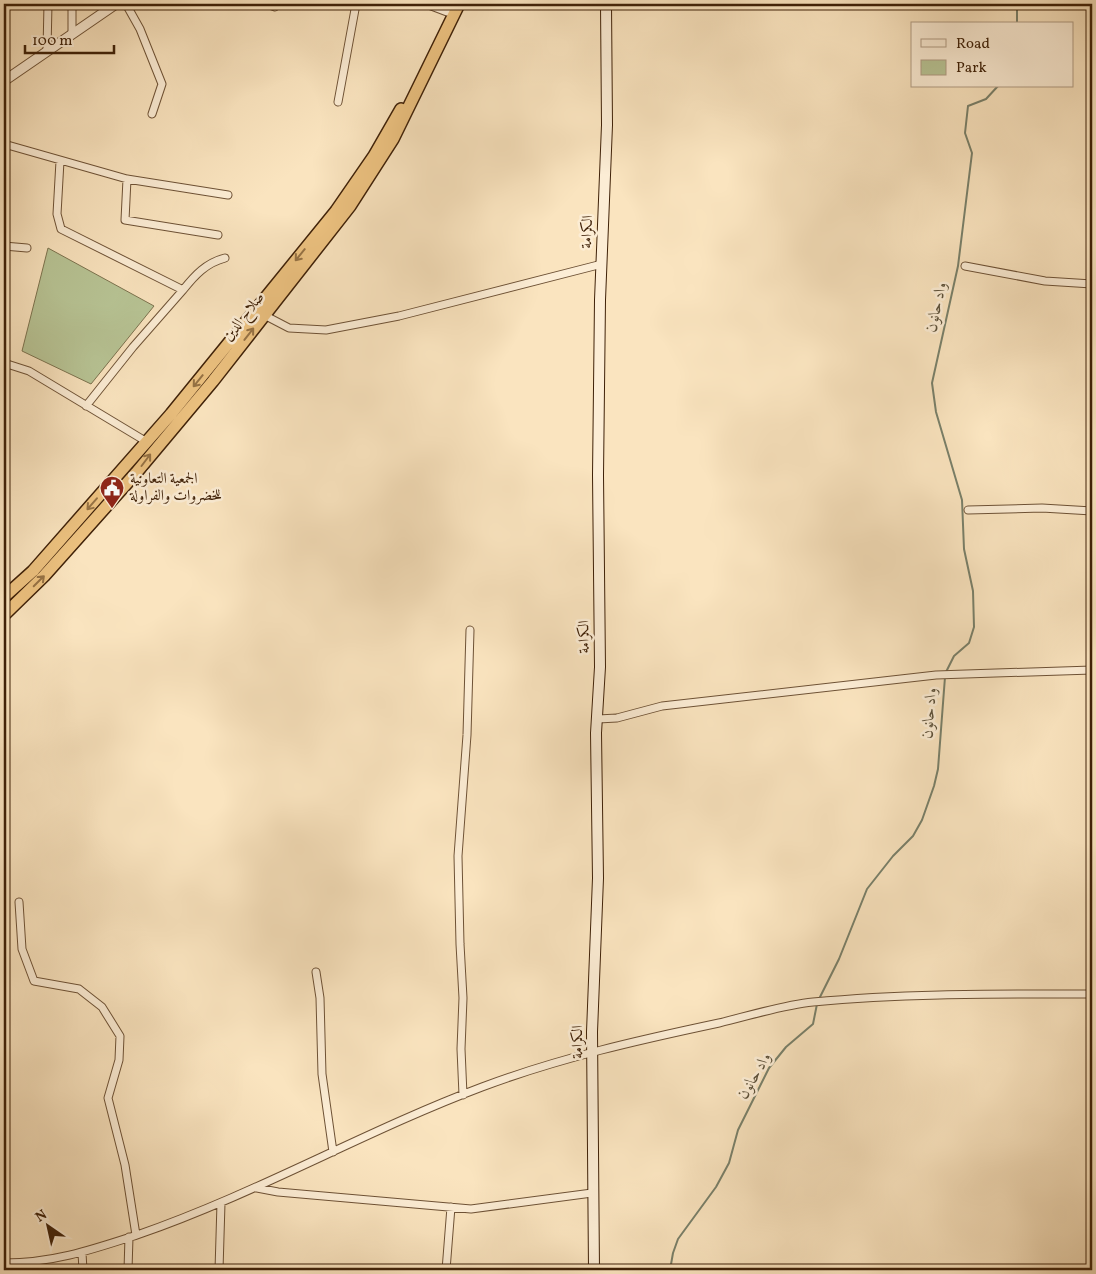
<svg xmlns="http://www.w3.org/2000/svg" width="1096" height="1274" font-family="Vollkorn,Amiri,serif">
  <rect width="100%" height="100%" fill="#fae4bf"/>
  <filter id="stains"><feTurbulence type="fractalNoise" baseFrequency=".004" numOctaves="4"/><feColorMatrix values="0 0 0 0 .2 0 0 0 0 .09 0 0 0 0 .02 0 0 0 .5 -.17"/></filter>
  <radialGradient id="worn" r=".72"><stop offset=".6" stop-color="#630" stop-opacity="0"/><stop offset="1" stop-color="#630" stop-opacity=".3"/></radialGradient>
  <path fill="#b8c596" stroke="#7c734f" d="M48,248L154,306L91,384L22,351Z"/>
  <g fill="none" stroke-linecap="round" stroke-linejoin="round">
    <path stroke="#79806a" stroke-width="2" d="M1017,4V24
      M946,672L954,656L969,643L974,627L973,591L964,549L962,500L936,412L932,383L958,266L972,153L965,133L968,106L986,99L998,86
      M819,999L839,959L867,889L893,856L913,836L922,820L934,786L938,769L945,677
      M670,1270L673,1253L678,1239L716,1187L729,1163L738,1130L769,1068L786,1047L813,1024L817,1004"/>
    <defs>
      <path id="minor" d="M126,4L140,29L162,84L152,114
        M267,4L275,7
        M426,4L447,12
        M72,32V4
        M47,50L48,4
        M338,102L356,4
        M4,144L127,179L228,195
        M60,161L57,214L61,229L183,290L133,347L86,406
        M127,179L125,220L218,235
        M4,246L27,248
        M965,266L1045,281L1092,284
        M183,290C195,275 206,263 225,258
        M264,315L289,328L326,330L399,316L602,264
        M4,363L29,371L147,442
        M968,510L1042,508L1092,511
        M598,719L617,718L662,706L936,675L1092,670
        M19,902L22,949L34,981L79,989L102,1007L120,1036L119,1060L108,1098L125,1165L136,1235
        M316,972L320,998L322,1074
        M322,1074L333,1152
        M463,1095L461,1049L463,998L460,944L458,856L467,735L470,630
        M257,1188L278,1192L471,1209L592,1193
        M82,1253L83,1270
        M4,1263C53,1263 91,1250 137,1235C256,1194 365,1131 482,1087C559,1058 639,1040 719,1023C749,1016 782,1005 813,1002C906,993 999,994 1092,994
        M128,1270L129,1237
        M219,1270L221,1203
        M446,1270L451,1207"/>
      <path id="tertiary" d="M4,81L116,4"/>
      <path id="secondary" d="M594,1270L592,1032L598,878L596,733L600,667L598,475L600,300L607,125L606,4"/>
      <path id="trunk" d="M4,597L33,571L171,414L336,211L374,156L401,109
        M4,615L44,576L136,473L213,381L350,206L393,139L459,4"/>
    </defs>
    <use href="#minor" stroke="#6e5236" stroke-width="9"/>
    <use href="#tertiary" stroke="#6e5236" stroke-width="11"/>
    <use href="#secondary" stroke="#3f2108" stroke-width="12"/>
    <use href="#trunk" stroke="#3f2108" stroke-width="14"/>
    <use href="#minor" stroke="#fcedd5" stroke-width="7"/>
    <use href="#tertiary" stroke="#fcedd5" stroke-width="9"/>
    <use href="#secondary" stroke="#fcedd5" stroke-width="10"/>
    <use href="#trunk" stroke="#edc280" stroke-width="11"/>
  </g>
  <defs><path id="oneway-shaft" d="M-6 0H5M1.5-3L5.5 0L1.5 3" fill="none" stroke-width="1.6" stroke-linecap="round" stroke-linejoin="round" transform="scale(1.25)"/></defs>
  <g stroke="#967244">
    <use href="#oneway-shaft" transform="translate(300 255) rotate(129)"/>
    <use href="#oneway-shaft" transform="translate(249 334) rotate(-52)"/>
    <use href="#oneway-shaft" transform="translate(198 381) rotate(129)"/>
    <use href="#oneway-shaft" transform="translate(146 460) rotate(-53)"/>
    <use href="#oneway-shaft" transform="translate(92 504) rotate(131)"/>
    <use href="#oneway-shaft" transform="translate(39 581) rotate(-45)"/>
  </g>
  <defs>
    <symbol id="civic-pin" viewBox="-11 -11 22 30"><path d="M0 17L-7.5 6A9.5 9.5 0 1 1 7.5 6Z" fill="#8f2418" stroke="#fcedd5"/><path d="M-.6-6.5H3V-4.5H.6V-3L4-1V1h2V6H-6V1h2V-1L-.6-3ZM-1.2 2.5V6h2.4V2.5Z" fill="#fff"/></symbol>
  </defs>
  <g fill-rule="evenodd">
    <use href="#civic-pin" x="98" y="474" width="28" height="38"/>
  </g>
  <g text-anchor="middle" dominant-baseline="central" stroke-width="5" stroke-linejoin="round" paint-order="stroke">
    <g font-size="15" fill="#3f2108" stroke="#fcedd5">
      <text transform="translate(588 232) rotate(-88)">الكرامة</text>
      <text transform="translate(244 317) rotate(-52)">صلاح الدين</text>
      <text transform="translate(585 637) rotate(-91)">الكرامة</text>
      <text transform="translate(578 1042) rotate(-90)">الكرامة</text>
    </g>
    <g font-size="15" fill="#3f2108" stroke="#fcedd5" text-anchor="start">
      <text x="130" y="479">الجمعية التعاونية<tspan x="130" dy="17">للخضروات والفراولة</tspan></text>
    </g>
    <g font-size="16" font-style="italic" fill="#5c5039" stroke="#fcedd5">
      <text transform="translate(937 307) rotate(-78)">واد حانون</text>
      <text transform="translate(930 713) rotate(-85)">واد حانون</text>
      <text transform="translate(755 1076) rotate(-60)">واد حانون</text>
    </g>
  </g>
  <rect width="1096" height="1274" fill="none" stroke="#fae4bf" stroke-width="20"/>
  <rect x="5" y="5" width="1086" height="1264" fill="none" stroke="#3f2108" stroke-width="2.5"/>
  <rect x="10" y="10" width="1076" height="1254" fill="none" stroke="#3f2108"/>
  <rect x="911" y="22" width="162" height="65" fill="#fcedd5" stroke="#b09b83"/>
  <rect x="921" y="39" width="25" height="8" fill="#fcedd5" stroke="#b09b83"/>
  <text x="956" y="48" font-size="15" fill="#3f2108">Road</text>
  <rect x="921" y="60" width="25" height="15" fill="#b8c596" stroke="#b09b83"/>
  <text x="956" y="72" font-size="15" fill="#3f2108">Park</text>
  <g transform="translate(48 1226) rotate(326)" stroke="#fcedd5" stroke-width="4" paint-order="stroke">
  <path d="M0-4L9 19L0 12L-9 19Z" fill="#3f2108"/>
  <text y="-8" font-size="14" font-weight="bold" text-anchor="middle" fill="#3f2108">N</text>
  </g>
  <path d="M25 45v8h89v-8" fill="none" stroke="#3f2108" stroke-width="2.5"/>
  <text x="32" y="45" font-size="15" fill="#3f2108" stroke="#fcedd5" stroke-width="4" paint-order="stroke">100 m</text>
  <rect width="100%" height="100%" filter="url(#stains)"/>
  <rect width="100%" height="100%" fill="url(#worn)"/>
</svg>
